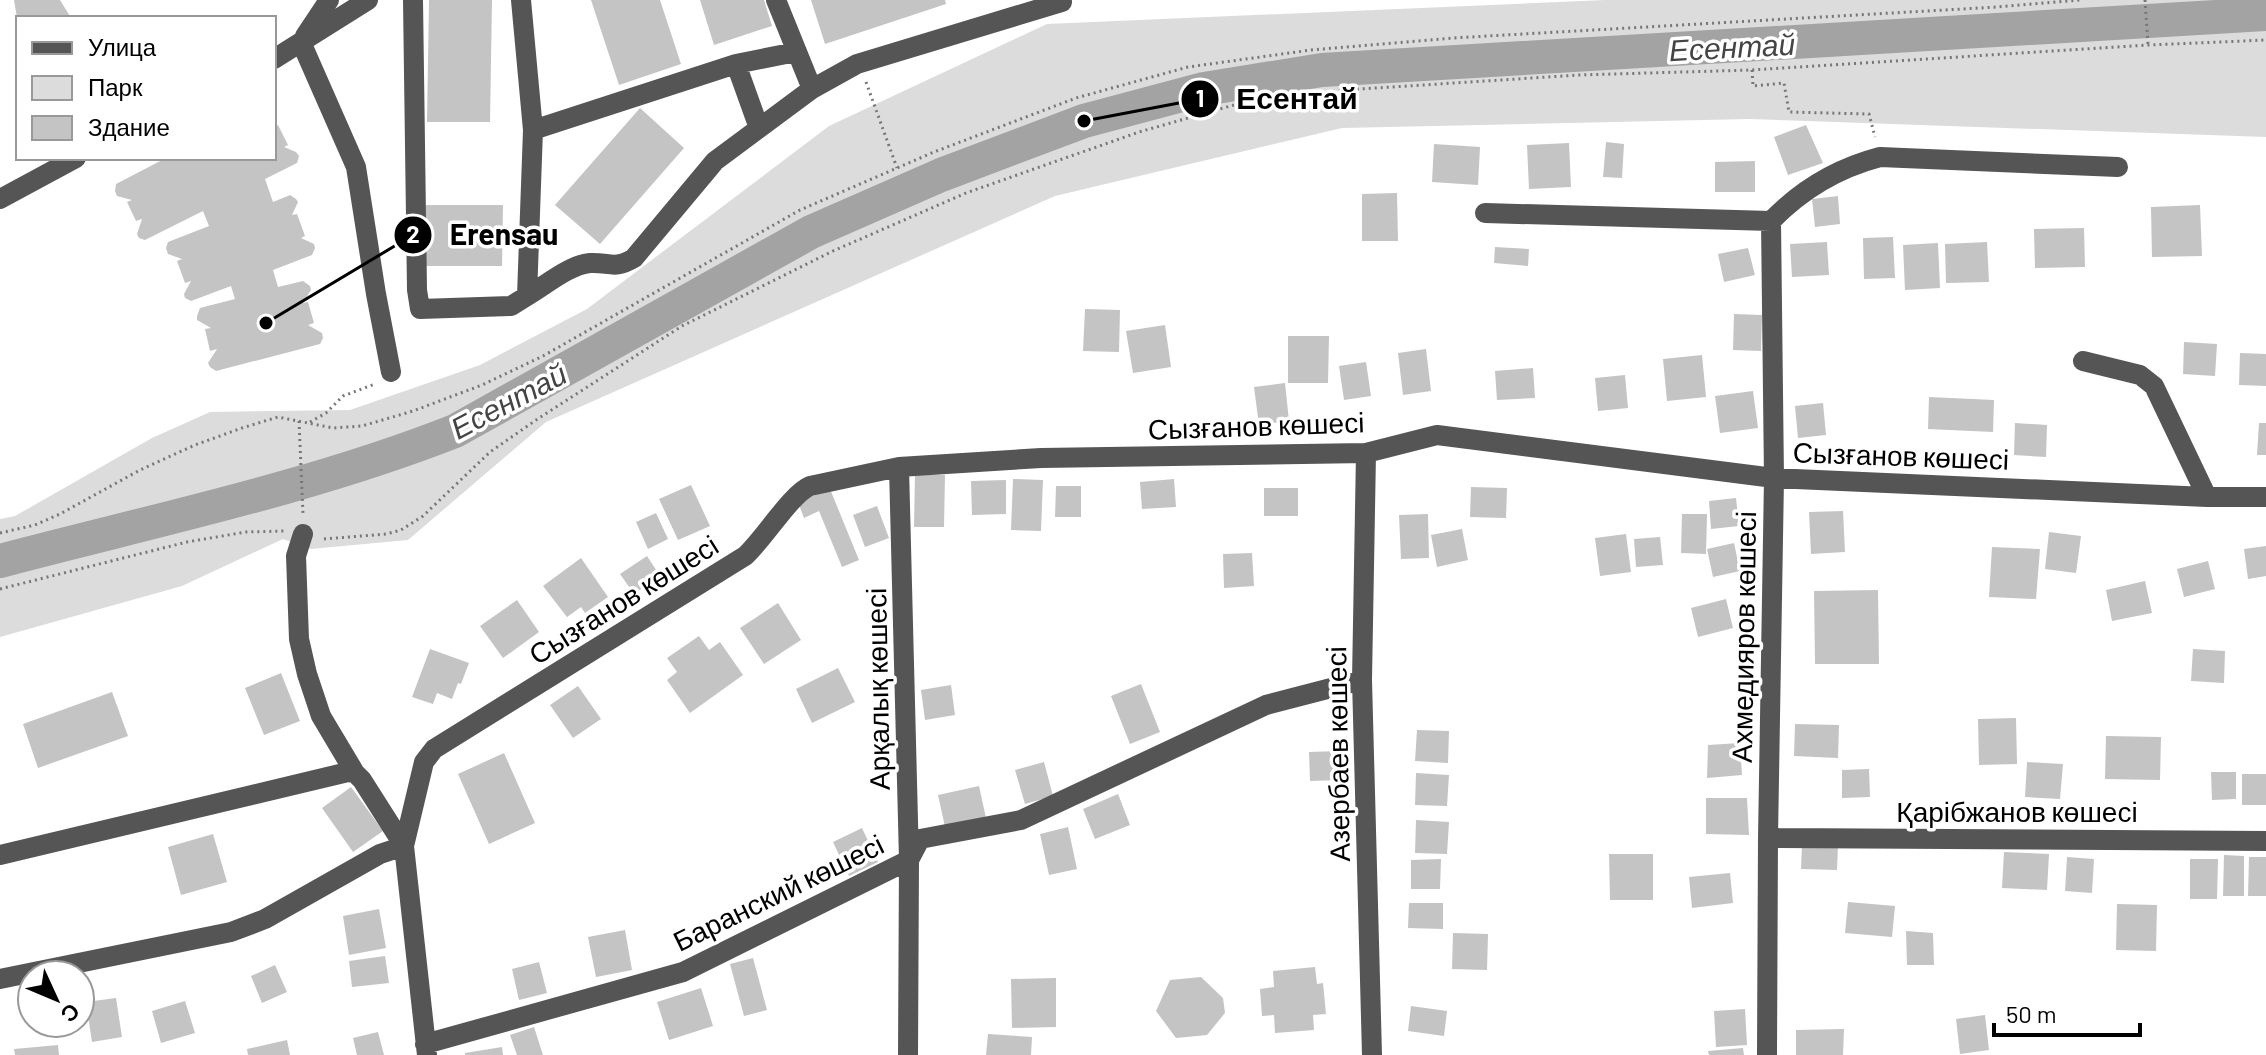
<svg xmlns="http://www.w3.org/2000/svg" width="2266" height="1055" font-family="Barlow,sans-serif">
  <rect width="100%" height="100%" fill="#fff"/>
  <path fill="#dcdcdc" d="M1605,0H2266V137L1749,119L1342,128L1055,196L546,422L408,540L311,549L283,539L182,586L0,637V519L15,516L152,438L210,412L350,410L480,365L587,309L829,126L1047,24Z"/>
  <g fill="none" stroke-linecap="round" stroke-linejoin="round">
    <path stroke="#a3a3a3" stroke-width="34" d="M0,561C151,521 310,488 455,431L811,232L941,175L1084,121L1204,89L1322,70L2266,14"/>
  </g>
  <path fill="#c4c4c4" d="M14,0H60L71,18H17Z
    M429,0H492L490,122H427Z
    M591,0H660L681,64L619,85Z
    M700,0H764L772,26L714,45Z
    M811,0H945L946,4L825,44Z
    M640,108L684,148L600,244L555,205Z
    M278,125L288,145L284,147L296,152L299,156L297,163L265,179L273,202L290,195L296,199L298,202L292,215L297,214L305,236L301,238L314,244L315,248L312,255L273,270L278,287L303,281L310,286L311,290L303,303L308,302L314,323L308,325L322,333L323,338L320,344L216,371L210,367L208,363L217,349L210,351L205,329L211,328L197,320V316L200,308L235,299L231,286L191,301L185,298L184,294L191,281L185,283L177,261L182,259L168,254L166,248L168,242L209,226L203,211L145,240L139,238L137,234L142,219L136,221L127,202L132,200L117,196L115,191L116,184L166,158H274V127Z
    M1806,125L1823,163L1788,175L1774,137Z
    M1606,142L1624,144L1622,178L1603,177Z
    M1569,143L1571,187L1529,189L1527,145Z
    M1434,144L1480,147L1478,185L1432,182Z
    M1755,161V192H1715V162Z
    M1397,193L1398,241H1362V194Z
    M1838,196L1840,224L1815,227L1812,199Z
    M426,205H503L502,266H426Z
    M2200,205L2202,256L2152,257L2151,207Z
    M2084,228L2085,267L2035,268L2034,229Z
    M1893,237L1895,278L1864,279L1863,238Z
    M1827,242L1829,275L1792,277L1790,244Z
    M1987,242L1989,282L1946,283L1945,244Z
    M1938,243L1940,288L1905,290L1903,245Z
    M1495,247L1529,249L1528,266L1494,263Z
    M1748,248L1755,275L1724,282L1718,254Z
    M1085,309L1120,310L1119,352L1083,351Z
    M1734,314L1762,315L1761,351L1733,350Z
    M1165,325L1171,367L1133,373L1126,331Z
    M1288,336H1329L1328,383H1288Z
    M2184,342L2217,344L2215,376L2183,374Z
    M1426,349L1431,391L1403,395L1398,353Z
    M2240,353L2266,354V386L2239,385Z
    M1702,355L1706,397L1667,401L1663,359Z
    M1366,362L1371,396L1344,400L1339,366Z
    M1533,368L1535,398L1497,400L1495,371Z
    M1625,375L1628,408L1598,411L1595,378Z
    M1285,383L1289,421L1259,425L1254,387Z
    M1753,391L1758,428L1720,433L1715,396Z
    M1929,397L1994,400L1993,432L1928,429Z
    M1823,403L1826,435L1798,438L1795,406Z
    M2015,423L2047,425L2046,457L2014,455Z
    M2259,423H2266V455H2257Z
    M915,474L945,475L944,527H914Z
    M1013,479L1043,480L1041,531L1011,530Z
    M1174,479L1176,507L1142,509L1140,482Z
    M1006,480V514L972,515L971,481Z
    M691,485L710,526L678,540L659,499Z
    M1056,486H1081V517H1055Z
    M1471,487L1507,488L1506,518L1470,517Z
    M1264,488H1298V516H1264Z
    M830,489L859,560L842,567L819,511L804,518L798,502Z
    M1736,498L1739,526L1711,529L1709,501Z
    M877,506L889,538L865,547L853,515Z
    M1843,511L1845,552L1811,554L1809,512Z
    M656,513L668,539L648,549L636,522Z
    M1428,514L1429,558L1401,559L1399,515Z
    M1682,514H1707L1706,554L1681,553Z
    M1462,529L1468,560L1437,567L1431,535Z
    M2049,532L2081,536L2076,573L2045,569Z
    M1626,534L1631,572L1600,576L1595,538Z
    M1660,537L1663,565L1636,567L1634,539Z
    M1734,543L1740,571L1713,577L1707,549Z
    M2266,546V576L2248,579L2244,549Z
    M1992,547L2040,549L2036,599L1989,597Z
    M1252,553L1254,586L1224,588L1223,554Z
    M647,556L660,576L634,594L620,574Z
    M581,558L608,597L585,613L581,607L567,617L543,586Z
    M2208,561L2215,589L2184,597L2177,569Z
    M2145,581L2152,613L2112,621L2106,590Z
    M1878,590L1879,664H1815L1814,591Z
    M1726,599L1733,628L1698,637L1691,608Z
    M517,600L539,632L503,658L480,626Z
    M778,603L801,640L764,664L740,628Z
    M699,636L709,650L720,642L743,675L690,713L667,680L677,672L667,658Z
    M430,649L469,663L461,684L458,683L452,699L437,693L433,704L412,697Z
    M2193,649L2225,651L2224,683L2191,681Z
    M838,668L855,702L812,723L796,689Z
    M281,673L300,721L264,735L245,688Z
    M1141,684L1160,732L1130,744L1111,696Z
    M951,685L955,715L925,720L921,690Z
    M578,686L601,719L573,738L550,705Z
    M112,692L128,736L38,768L23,724Z
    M2016,718L2017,764L1979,765L1978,719Z
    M1795,724L1839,725L1838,758L1794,756Z
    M1417,730L1449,731L1448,763L1415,761Z
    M2106,736L2161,737L2160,780L2105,779Z
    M1740,743L1742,775L1707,778L1708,745Z
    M1340,751L1341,780L1310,781L1309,752Z
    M504,753L535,823L489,844L458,774Z
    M1044,762L1053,796L1025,804L1015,770Z
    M2027,762L2063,764L2060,799L2025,797Z
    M1869,769L1870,797L1842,798V770Z
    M2211,772H2236V799L2212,800Z
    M1416,773L1449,775L1447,806L1415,805Z
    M2242,774H2266V805H2242Z
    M979,786L986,818L945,827L938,795Z
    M351,787L383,831L353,852L322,808Z
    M1118,794L1130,825L1095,839L1083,809Z
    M1706,798H1747L1749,835L1706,834Z
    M1416,820L1449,822L1447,854L1415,853Z
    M1068,827L1077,869L1049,875L1040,834Z
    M862,828L878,862L849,876L833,842Z
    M213,834L227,882L181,895L168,847Z
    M1802,845H1838L1837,870L1801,869Z
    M2004,852L2049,854L2047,890L2002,888Z
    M1609,854H1653V900H1610Z
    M2224,855L2244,856V896H2223Z
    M2067,857L2094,859L2092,893L2065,891Z
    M2249,857H2266V896H2248Z
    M1441,859L1440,889H1411V860Z
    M2190,859H2218L2217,899H2190Z
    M1730,873L1733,903L1692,908L1689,877Z
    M1848,902L1895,906L1892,937L1845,933Z
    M1409,903H1443V929L1408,928Z
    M2117,904L2157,905L2156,951L2116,950Z
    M379,909L386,948L349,955L343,916Z
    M625,930L632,970L596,977L588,937Z
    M1906,931L1933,933L1934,965H1907Z
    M1453,933L1488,934L1487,970L1452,969Z
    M385,956L389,983L352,987L349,961Z
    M753,958L767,1010L744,1016L730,964Z
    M539,962L547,993L519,1000L512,969Z
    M275,965L287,992L262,1003L251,976Z
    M1315,967L1317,984L1323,983L1326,1014L1313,1015L1314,1030L1275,1033L1274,1015L1262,1016L1260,989L1274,987L1273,971Z
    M1201,977L1223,998L1225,1013L1207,1035L1176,1038L1156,1011L1170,980Z
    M1056,978V1027L1012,1028L1011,979Z
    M701,988L713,1026L669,1040L657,1002Z
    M116,998L122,1037L92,1042L86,1002Z
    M185,1001L195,1033L161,1043L152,1011Z
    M1411,1006L1447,1011L1444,1036L1408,1031Z
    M1745,1009L1747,1045L1716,1047L1714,1011Z
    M1985,1015L1989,1050L1960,1054L1956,1019Z
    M534,1027L543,1055H517L510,1035Z
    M1844,1029L1843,1055H1796V1030Z
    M378,1032L384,1055H357L353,1038Z
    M988,1034L1032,1037L1031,1055H986Z
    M287,1040L290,1055H248L247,1049Z
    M58,1045L59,1055H15L14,1049Z
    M502,1047L503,1055H465V1053Z
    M1743,1048L1744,1055H1709L1708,1051Z"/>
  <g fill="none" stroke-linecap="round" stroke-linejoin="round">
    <path stroke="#777" stroke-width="3" stroke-dasharray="2 4" stroke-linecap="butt" d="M2145,0L2148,45
      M1752,70L1753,86L1784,83L1789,112L1869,114L1875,137
      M866,82L897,168
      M299,421L303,514
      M310,422L326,413L343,396L375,384
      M0,533L35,525L60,514L140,470L195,445L242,428L278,417L333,428L362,426L413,411L482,385L543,356L800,210L934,152L1076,98L1188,67L1311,50L1453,38L1997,7L2080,0
      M324,539L386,534L401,530L423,516L490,452L539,418L682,326L833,251L966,193L1139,132L1248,101L1345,90L1579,75L1752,70L2148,45L2266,40
      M0,589L187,542L246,532L285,531"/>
    <path stroke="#555" stroke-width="20" d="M413,0L417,290L420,309L511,306L527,296L533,130L521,0
      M776,0L812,89
      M305,36L329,0
      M301,42L356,167L376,294L391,372
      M274,59L368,0
      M736,64L759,128
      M533,130L736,64L796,52
      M0,199L76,158
      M1485,213L1771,221C1801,190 1838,168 1880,157L2118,167
      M527,296C546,285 569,265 590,263C610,262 614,270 634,258L715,161L812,89L857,64L1062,2L1061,0
      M2083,361L2140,375L2154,386L2207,497
      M1366,453L1362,680L1372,1055
      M899,467L909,860L908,1055
      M303,534L296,556L299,639L307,674L321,716L355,773
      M1768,838L2266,841
      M0,855L348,772L355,773L362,780L404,846
      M0,979L231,932L265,919L380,854L404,846
      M425,1044L683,972L909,860L920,839L1021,820L1266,705L1362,680
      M427,1055L404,846L424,762L434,749L745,556C764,539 791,494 810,486L899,467L1041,458L1366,453L1437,435L1774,478L2207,497H2266
      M1767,1055L1768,838L1774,478L1771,221"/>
  </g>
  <g text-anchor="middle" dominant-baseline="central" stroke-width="7" stroke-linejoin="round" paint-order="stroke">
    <g font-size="28" fill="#000" stroke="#fff">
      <text transform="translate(1256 425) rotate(-2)">Сызғанов көшесі</text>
      <text transform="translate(1901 455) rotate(2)">Сызғанов көшесі</text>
      <text transform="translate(623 599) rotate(-32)">Сызғанов көшесі</text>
      <text transform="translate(1743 637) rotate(-89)">Ахмедияров көшесі</text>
      <text transform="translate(877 689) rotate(-91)">Арқалық көшесі</text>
      <text transform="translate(1337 754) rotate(-91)">Азербаев көшесі</text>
      <text x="2017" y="811">Қарібжанов көшесі</text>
      <text transform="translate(778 892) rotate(-26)">Баранский көшесі</text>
    </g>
    <g font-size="30" font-style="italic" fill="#444" stroke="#fff">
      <text transform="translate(1732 46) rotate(-3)">Есентай</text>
      <text transform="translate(508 400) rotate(-28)">Есентай</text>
    </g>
  </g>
  <path fill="none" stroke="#000" stroke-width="3" d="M1084 121L1200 99M266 323L413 235"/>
  <g fill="#000" stroke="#fff" stroke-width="3">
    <circle cx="1084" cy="121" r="8"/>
    <circle cx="266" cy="323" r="8"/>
    <circle cx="1200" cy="99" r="20"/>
    <circle cx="413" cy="235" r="20"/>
  </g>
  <g font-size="24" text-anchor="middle" font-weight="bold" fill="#fff">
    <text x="1200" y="107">1</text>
    <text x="413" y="243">2</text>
  </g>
  <g font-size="30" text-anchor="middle" font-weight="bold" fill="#000" stroke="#fff" stroke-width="7" stroke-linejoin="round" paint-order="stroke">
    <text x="1297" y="109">Есентай</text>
    <text x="504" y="245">Erensau</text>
  </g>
  <rect x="16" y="16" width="260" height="144" fill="#ffffff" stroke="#999999" stroke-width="2"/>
  <rect x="32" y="42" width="40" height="12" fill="#555555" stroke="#999999" stroke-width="2"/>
  <text x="88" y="56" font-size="24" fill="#000000">Улица</text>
  <rect x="32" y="76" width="40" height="24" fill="#dcdcdc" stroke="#999999" stroke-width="2"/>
  <text x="88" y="96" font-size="24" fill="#000000">Парк</text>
  <rect x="32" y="116" width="40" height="24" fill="#c4c4c4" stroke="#999999" stroke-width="2"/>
  <text x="88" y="136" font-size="24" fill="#000000">Здание</text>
  <g transform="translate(56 999) rotate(134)"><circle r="38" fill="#ffffff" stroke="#999999" stroke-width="2"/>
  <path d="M0-6L14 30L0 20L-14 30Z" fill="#000000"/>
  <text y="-12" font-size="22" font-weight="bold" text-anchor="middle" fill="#000000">С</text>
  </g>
  <path d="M1994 1023v12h146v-12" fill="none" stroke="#000000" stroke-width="4"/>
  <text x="2006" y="1023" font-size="24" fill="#000000" stroke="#ffffff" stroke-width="6" paint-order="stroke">50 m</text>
</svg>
